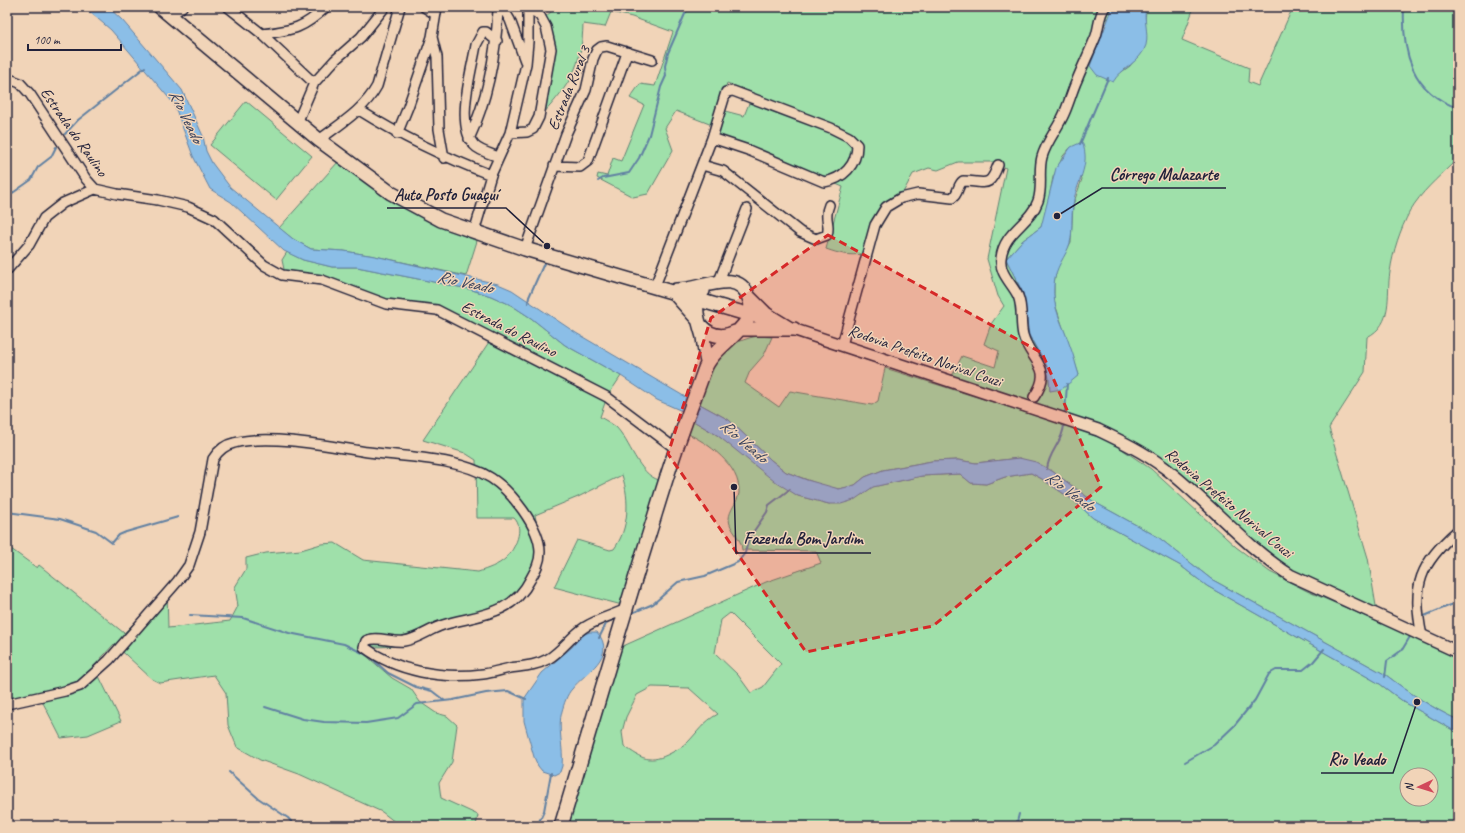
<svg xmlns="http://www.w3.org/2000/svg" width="1465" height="833" font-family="Caveat,sans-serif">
  <rect width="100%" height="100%" fill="#f1d4b8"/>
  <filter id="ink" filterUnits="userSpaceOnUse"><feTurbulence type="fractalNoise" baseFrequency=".025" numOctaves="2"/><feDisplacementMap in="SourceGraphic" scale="8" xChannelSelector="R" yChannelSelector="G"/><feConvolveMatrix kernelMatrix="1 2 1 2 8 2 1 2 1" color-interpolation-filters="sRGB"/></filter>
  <g filter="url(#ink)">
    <path fill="#9fe0aa" stroke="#608172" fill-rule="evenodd" d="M557,7H1113L1103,28L1100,42L1116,76L1130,66L1144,48L1146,7H1194L1182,40L1249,68L1248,82L1258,86L1293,7H1458V163H1453C1437,179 1421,192 1410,211C1400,230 1393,251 1390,272C1386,295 1394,324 1367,337L1365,372L1329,428L1368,558L1377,612L1292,575L1127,438L1120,434L950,380L962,356L995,367L999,351L984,344L991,324L1004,306L998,296L987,259L1006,168L993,162H958L938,170L929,168L913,174L899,200L892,203L876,236L863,254C849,256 840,254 826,249L843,187L718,134L725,111L744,116L753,93L727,83L712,125L676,111L665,128L673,150L648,194L633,197L597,178L598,174L607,176L613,158L621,161L644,105L630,98L640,84L655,86L673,32L632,17L611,12L605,27L583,24C582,67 570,84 542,115L549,46L540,21ZM1071,147L1082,179L1073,205L1071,242L1057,268L1054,283V301L1079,375L1050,391L1049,378L1046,365L1029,335L1023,293L1006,259L1022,241L1041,227L1046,214L1053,177L1063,156Z
      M246,101L312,156L276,200L210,145Z
      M338,162C381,196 426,221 477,241L466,276L375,256L344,251L311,249L293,239L279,228Z
      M287,252L303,260L332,267H357L469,289L491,296L511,305L531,318L565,345L621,376L607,397L600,417C605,420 611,423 616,427C630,441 638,474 659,480L622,605L554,587L577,540L610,550L614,549C629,529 630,500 622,475L578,497L535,515L540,542L531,580L516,594L492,611L454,623L403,646L375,647L362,652L392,678L411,689L420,702L436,713L447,716L457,725L452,762L439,783L441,798L478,815L476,826H400L382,812L299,774L260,760L237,747L228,725L226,693L214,675L160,683L152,679L114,644L94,666L121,721L88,735L61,738L38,693L7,700V546L37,568L39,565L124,633L167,591L168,628L230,621L238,606L235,587L246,569V558L266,553L301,550L321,544L335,543L363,560L478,572C487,569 499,565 506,558C515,549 525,528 514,518H477L476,460L465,453L423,440L491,339L445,313L379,300L285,274L282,260Z
      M757,336L772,337L764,355L750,371L745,383L779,407L790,391L872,405L878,401L885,368L1081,430L1113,443L1151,469L1236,547L1270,572L1307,591L1458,656V720C1432,708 1408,692 1386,675L1211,579L1158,537L1094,502L1052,471L1019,458L976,463L958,460L932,461L883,470L865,477L855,485L848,487L839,489L827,487L786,472L771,460L729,420L696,402C708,365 717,345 757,336Z
      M690,419L717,435L798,496L829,504L861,495L872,487L922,476L960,474L971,483L986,484L1005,477L1031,473L1042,479L1073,500L1093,518L1181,566L1207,586L1380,684L1404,702L1458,733V826H568L621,647L766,582L821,563L816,551L742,550C742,538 729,530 729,519C729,510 738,502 739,493C741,466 707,442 686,433ZM730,613L781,664L763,687L751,693L738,675L715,653L721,620ZM652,687L689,688L718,714C703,722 698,732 687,743C683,747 676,750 671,753C650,764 642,759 624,746L622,732L626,717L637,695ZM1407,775H1431V799H1407Z"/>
    <path fill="#8bbee7" stroke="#6180a2" d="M84,7H108L122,20L182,90L203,136L206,151L212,163L230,187L293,239L311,249L344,251L375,256L498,284L512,290L576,333L687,398L682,411L657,400L621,376L565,345L531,318L511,305L491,296L469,289L357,267H332L303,260L284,251L231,202L210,189L193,156L174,104L111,30Z
      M1113,7H1146C1143,19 1149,33 1146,45C1141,62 1121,68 1113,82L1097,75L1090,66Z
      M1082,142C1092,166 1075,183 1073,206C1071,218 1073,231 1070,243C1066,257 1055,266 1054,285C1052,309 1063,324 1070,346C1074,356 1076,366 1079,375L1062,389L1050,391L1049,378L1046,365L1029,335L1023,293L1006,259L1022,241L1041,227L1056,168L1071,147Z
      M696,402L729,420L771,460L786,472L807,480L839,489L855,485L865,477L883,470L932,461L958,460L976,463L1019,458L1036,462L1052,471L1094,502L1158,537L1211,579L1386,675C1408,692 1432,708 1458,720V733L1404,702L1380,684L1207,586L1181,566L1093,518L1073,500L1042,479L1031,473L1005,477L986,484L971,483L960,474L922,476L873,487L854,500L841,504H829L798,496L774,481L717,435L690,419Z
      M590,632H597C618,657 585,672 572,689C567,694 564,704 562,711C557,728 564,748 562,766L560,772L554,775L542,771L538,766L534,757L524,721V699L542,673L572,647L582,635Z"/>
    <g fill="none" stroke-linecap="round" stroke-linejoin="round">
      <path stroke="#6180a2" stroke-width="2" d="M1404,7C1402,52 1411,92 1458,108
        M65,134L78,120L145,67
        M1080,144L1108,78
        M598,181L603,178L629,173L639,158L649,135L661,87L666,76L665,66L668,53L688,7
        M7,197L31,180L38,167L51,157L56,147
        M528,303L529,297L545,261
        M1065,413L1067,384
        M1047,469C1049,451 1063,442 1064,425
        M7,512L60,519L96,531L112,543L119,535L126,532L178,517
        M632,613L653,604L678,582L705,576L738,562L745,553L749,538L767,512L769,505L790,489
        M190,615L243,618L289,633L344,644L369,656L388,673L416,687L432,691L445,701
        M1422,617L1458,602
        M599,638L607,622L618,618
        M1385,677L1387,661L1402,650L1411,635
        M265,707L303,719L324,722L366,723L398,718L417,704L453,700L486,693L508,691L526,699
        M1185,762L1214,745L1234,726L1255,700L1269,674L1276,670H1303L1313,662L1324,649
        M229,772L258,798L288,818L295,826
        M537,826L544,811L551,773
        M1016,826L1019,814"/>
      <defs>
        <path id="minor" d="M228,7L262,34L314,83
          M424,7L435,14
          M170,16L182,7
          M262,34C293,30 303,29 326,7
          M432,37L437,57L439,129L444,158
          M497,41L486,32H483L476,45C472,70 455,124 474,145C479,151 491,154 499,157
          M7,78L20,83L30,94L86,179L95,189L117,194L158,200L188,207L214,219L264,265L282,275L322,280L386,304L437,310L607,397L676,449
          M359,110C402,137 444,157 491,175
          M297,123L314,83L335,60L361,37L385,7
          M510,133L527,132L533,129L539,117L551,49L546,27L540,16L528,7
          M397,134L408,107L432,37L437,7
          M469,139C488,98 496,55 498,10L500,9L504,10L510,20L525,61
          M319,140C340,124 364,110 377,86L400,7
          M702,165L723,171L800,232L816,239L827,235C831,224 823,218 829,205
          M554,166L580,167L588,161L627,53
          M474,232L491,175L510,133L526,64L528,42V7
          M525,249L566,134L586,90L593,59L597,50L601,47L607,46L652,60
          M7,270L29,245L44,218L63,203L95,189
          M719,281L747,209
          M655,286L712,138L726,92L733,91L831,128L849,137L857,145C857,165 843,179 824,182L748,150L712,138
          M842,345L875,225L886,207L901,198L918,194L952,198C959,194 957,185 963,181C985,181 989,190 998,165
          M1034,397C1055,367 1030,361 1023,335C1020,323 1023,307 1018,296C1012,283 999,274 1001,258C1004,231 1030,224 1038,201C1043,187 1038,171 1042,157C1046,142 1058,128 1064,114C1069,103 1072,91 1077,80C1083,65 1090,51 1096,36C1099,27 1099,14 1105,7
          M1422,636C1411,585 1420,564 1458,530
          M7,704L65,691L80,686L109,660L177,582L189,565L200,532L213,459C218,451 224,445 234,443C272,434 329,446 368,452C406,457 459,458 491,478C511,491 540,527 540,552C540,563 535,571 530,580C512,616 476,615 443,625C430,629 418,639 404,641C392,643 376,635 366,641L364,647C397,672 442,679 483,674C492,673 501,670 510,668C524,666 535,666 548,659C562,651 571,636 585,627C598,619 613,615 627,609"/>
        <path id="major" d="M750,315L1098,430C1121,441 1144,452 1165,468C1208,501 1243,545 1290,575L1458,652"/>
        <path id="highway" d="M160,7L319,140L391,193L441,220L525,249L750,315
          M703,291C691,306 699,321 703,337C704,345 705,354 707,362
          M673,292L698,320
          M749,297L766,314L789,328
          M700,325C710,336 722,339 735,332
          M740,329H794
          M561,826C589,733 616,640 645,547C657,509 668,470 682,432C689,412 697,391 704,371C713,343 761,327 749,298C738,266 700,291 676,290"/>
      </defs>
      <use href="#minor" stroke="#22223b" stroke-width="12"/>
      <use href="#major" stroke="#22223b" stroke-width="14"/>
      <use href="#highway" stroke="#22223b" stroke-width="16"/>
      <use href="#minor" stroke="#f1d4b8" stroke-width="9"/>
      <use href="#major" stroke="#f1d4b8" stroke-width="11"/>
      <use href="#highway" stroke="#f1d4b8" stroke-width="13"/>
    </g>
  </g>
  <path fill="#d62828" fill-opacity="0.2" stroke="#d62828" stroke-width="3" stroke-dasharray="8 5" stroke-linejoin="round" d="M828,235L1042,353L1101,487L933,626L806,652L668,454L711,318Z"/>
  <g text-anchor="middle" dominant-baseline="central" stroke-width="3" stroke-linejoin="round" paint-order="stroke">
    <g font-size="16" fill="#22223b" stroke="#f1d4b8">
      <text transform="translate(569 88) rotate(-68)">Estrada Rural 3</text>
      <text transform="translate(74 132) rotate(55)">Estrada do Raulino</text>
      <text transform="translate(509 329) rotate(27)">Estrada do Raulino</text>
      <text transform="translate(925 356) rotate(19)">Rodovia Prefeito Norival Couzi</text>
      <text transform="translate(1229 503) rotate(40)">Rodovia Prefeito Norival Couzi</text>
    </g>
    <g font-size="17" font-style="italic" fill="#37415d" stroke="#f1d4b8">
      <text transform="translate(186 116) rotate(64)">Rio Veado</text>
      <text transform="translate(465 282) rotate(12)">Rio Veado</text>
      <text transform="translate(744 441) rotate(41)">Rio Veado</text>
      <text transform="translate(1070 491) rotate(36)">Rio Veado</text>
    </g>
  </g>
  <path fill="none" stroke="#22223b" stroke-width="1.5" d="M1057 216L1102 188H1226M547 246L506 208H387M734 487L736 553H871M1417 702L1393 773H1321"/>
  <g fill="#22223b" stroke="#f1d4b8" stroke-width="1.5">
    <circle cx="1057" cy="216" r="4"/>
    <circle cx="547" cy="246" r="4"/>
    <circle cx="734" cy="487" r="4"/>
    <circle cx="1417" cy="702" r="4"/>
  </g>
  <g font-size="17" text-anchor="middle" font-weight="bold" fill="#22223b" stroke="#f1d4b8" stroke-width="3" stroke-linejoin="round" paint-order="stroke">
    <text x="1164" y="180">Córrego Malazarte</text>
    <text x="446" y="200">Auto Posto Guaçuí</text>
    <text x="803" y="544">Fazenda Bom Jardim</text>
    <text x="1357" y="765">Rio Veado</text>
  </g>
  <rect width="1465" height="833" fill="none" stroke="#f1d4b8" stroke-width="24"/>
  <rect x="12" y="12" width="1441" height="809" fill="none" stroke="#22223b" stroke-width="1.5" filter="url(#ink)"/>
  <g transform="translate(1419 787) rotate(266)"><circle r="19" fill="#f1d4b8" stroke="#9e8d86"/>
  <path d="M0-3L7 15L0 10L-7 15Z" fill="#d1495b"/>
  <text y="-6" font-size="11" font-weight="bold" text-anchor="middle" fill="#22223b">N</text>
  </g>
  <path d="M28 44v6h93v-6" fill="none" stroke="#22223b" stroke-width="2"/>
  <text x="34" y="44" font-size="12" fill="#22223b" stroke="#f1d4b8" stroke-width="3" paint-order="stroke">100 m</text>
</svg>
